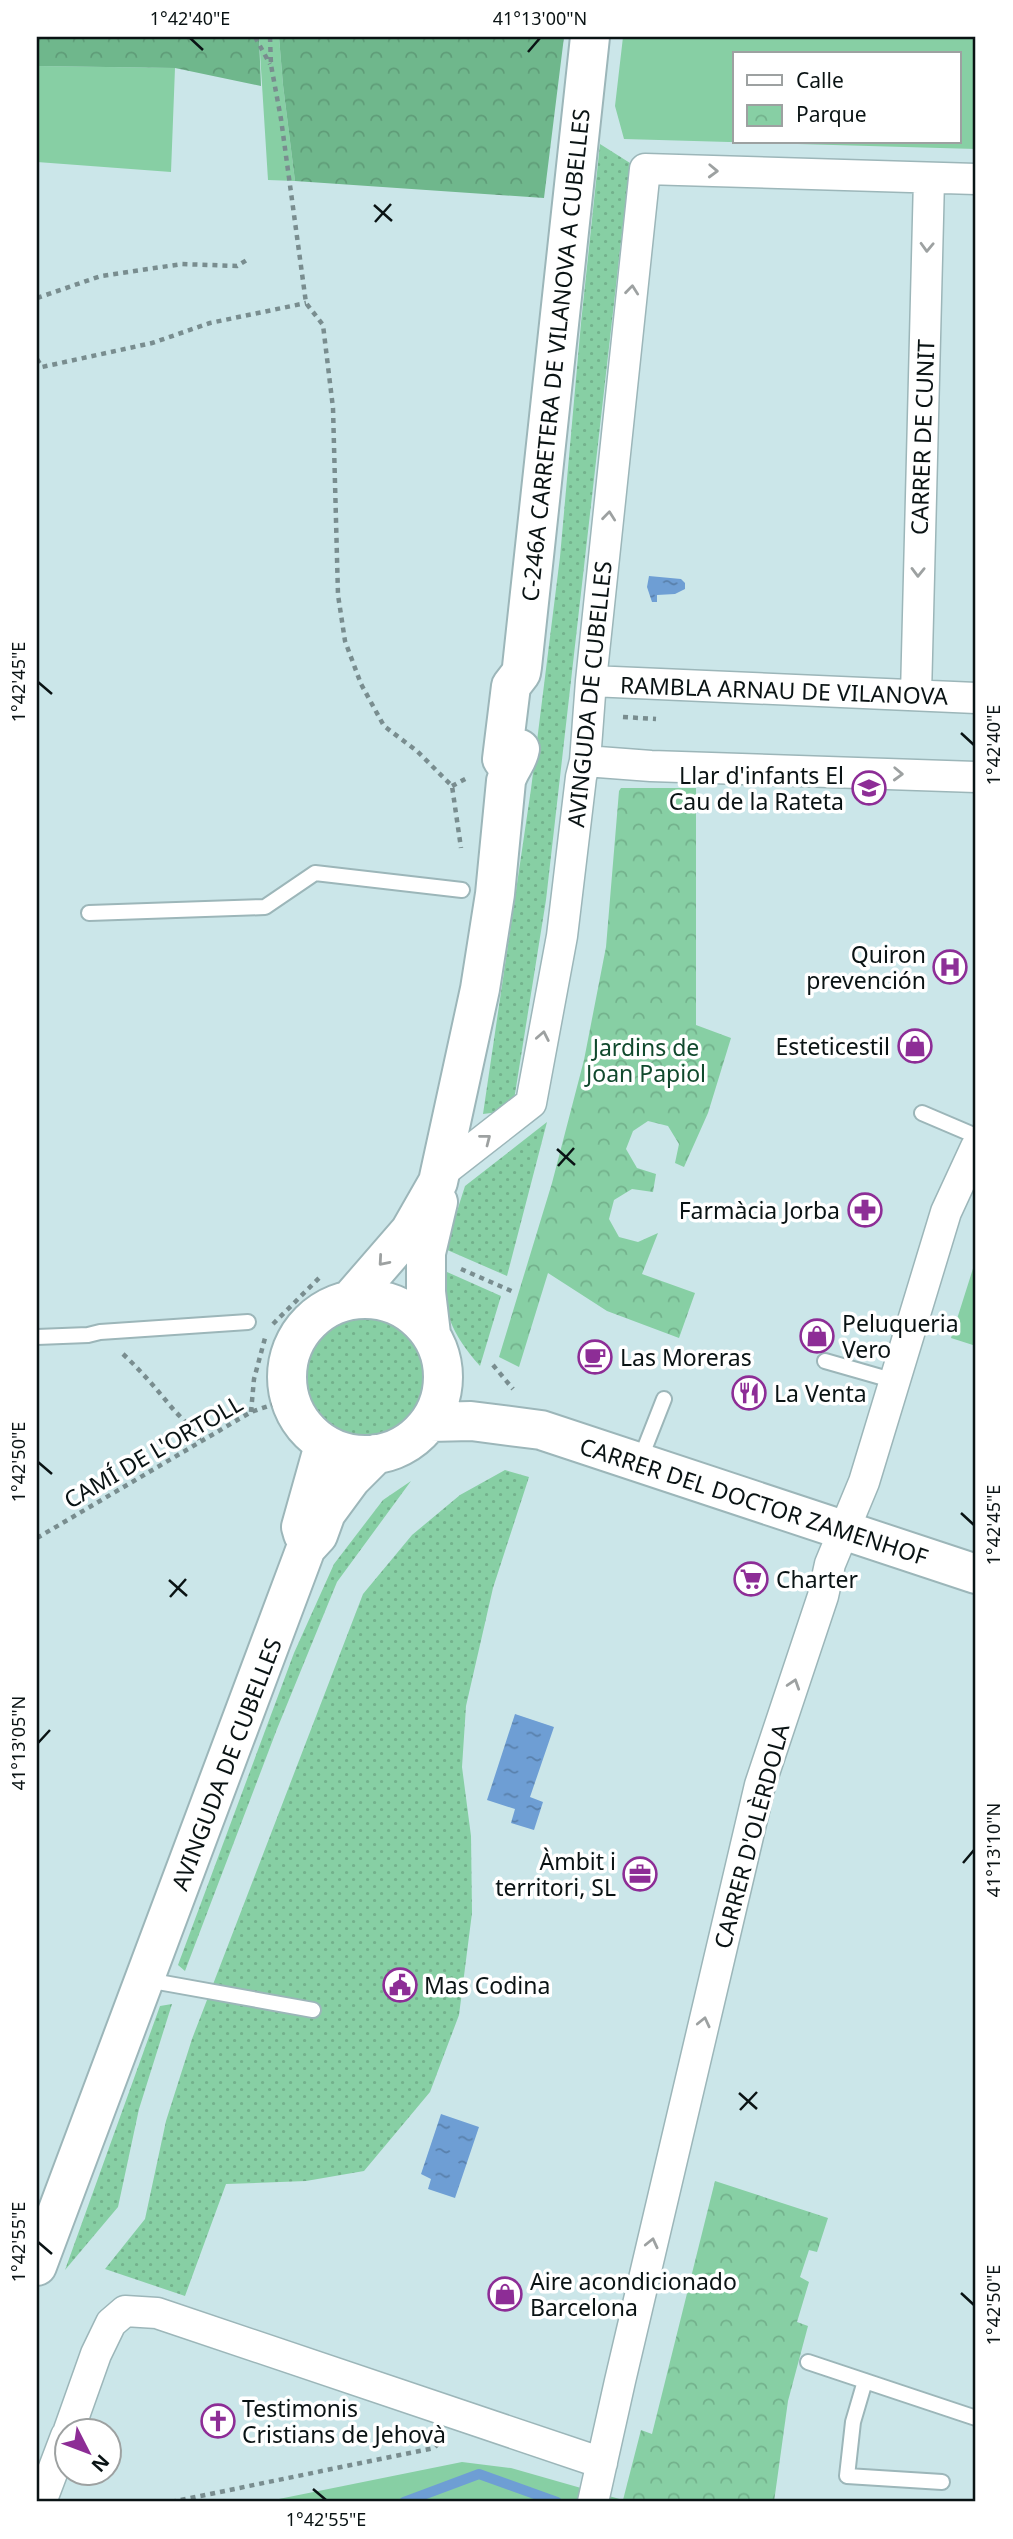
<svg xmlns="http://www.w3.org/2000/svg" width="1013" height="2539" font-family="'Noto Sans',sans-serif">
  <defs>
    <pattern id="forest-crowns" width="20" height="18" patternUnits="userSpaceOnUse" patternTransform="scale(1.75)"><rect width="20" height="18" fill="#6fb78c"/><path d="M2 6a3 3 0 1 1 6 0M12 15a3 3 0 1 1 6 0" fill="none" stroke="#5f9c78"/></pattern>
    <pattern id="park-crowns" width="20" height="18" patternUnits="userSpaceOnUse" patternTransform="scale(1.75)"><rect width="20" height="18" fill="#87cfa4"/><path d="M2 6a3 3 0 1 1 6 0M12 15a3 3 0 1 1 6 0" fill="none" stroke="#73b18c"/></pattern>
    <pattern id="garden-dots" width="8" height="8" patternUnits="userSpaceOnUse" patternTransform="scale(1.75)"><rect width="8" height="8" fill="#87cfa4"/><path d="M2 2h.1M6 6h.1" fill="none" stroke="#73b18c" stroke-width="1.8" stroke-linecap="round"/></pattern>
    <pattern id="water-ripples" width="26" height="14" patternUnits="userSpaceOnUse" patternTransform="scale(1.75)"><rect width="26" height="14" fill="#6e9ed4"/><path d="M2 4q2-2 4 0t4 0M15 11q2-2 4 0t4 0" fill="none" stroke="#5980ab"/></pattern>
  </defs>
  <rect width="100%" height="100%" fill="#cbe6e9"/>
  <path fill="#87cfa4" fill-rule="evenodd" d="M259,37H279L283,85L295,181L268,180Z
    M623,37H976V149L624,139L615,106ZM735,54H959V142H735Z
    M37,66L175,68L171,172L37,162Z
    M976,1259V1346L951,1338Z
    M462,2462L511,2468L623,2500L634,2498L667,2502H264Z"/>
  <path fill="url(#forest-crowns)" d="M37,37H259L261,86L175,68L37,66Z
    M279,37H564L544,198L295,181L283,85Z"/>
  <path fill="url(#park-crowns)" d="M621,788H696V1025L731,1038L708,1113L684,1167L675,1163L679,1144L668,1126L648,1121L633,1131L626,1149L637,1168L656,1174L653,1192L632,1189L614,1200L609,1219L619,1237L638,1242L658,1233L642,1274L695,1293L679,1338L607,1311L548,1273L519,1367L499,1357L552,1183L584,1060L606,947L619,791Z
    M715,2181L828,2218L817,2252L809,2250L800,2277L809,2282L797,2322L808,2326L788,2401L774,2502L623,2500L641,2430L652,2434Z"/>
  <path fill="url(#garden-dots)" d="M600,144L630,163L546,900L514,1100L499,1112L483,1114L531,789L560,557L581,323Z
    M547,1122L507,1276L445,1249L465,1186Z
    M438,1268L501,1296L480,1366C449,1331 446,1313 438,1268Z
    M305 1377a60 60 0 1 1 120 0a60 60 0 1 1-120 0Z
    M505,1470L529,1477L493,1588L466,1706L462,1767L471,1836L472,1913L459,2015L430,2092L364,2171L306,2181L226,2184L185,2296L105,2269L145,2219L166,2121L192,2039L363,1594L412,1535L460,1495Z
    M411,1481L337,1582L277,1729L185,1971L178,1965L294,1653L334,1564L383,1500Z
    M172,2004L139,2109L118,2207L65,2270L160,2006Z"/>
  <path fill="url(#water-ripples)" d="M649,576L681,579L685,583V589L675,594L657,595V602H652L647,587Z
    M515,1714L554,1727L530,1797L543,1802L534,1830L511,1823L515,1809L487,1800Z
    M441,2114L479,2127L455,2198L428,2189L431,2179L421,2174Z"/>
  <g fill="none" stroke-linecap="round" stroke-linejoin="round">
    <path stroke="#6e9ed4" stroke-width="10" d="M404,2502L479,2474L557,2502"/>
    <defs>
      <path id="lane" d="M89,913L265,907L315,873L462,890
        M922,1113L976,1136
        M37,1337L88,1335L100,1332L248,1322
        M825,1361L895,1381
        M640,1460L664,1399
        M147,1980L313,2010
        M808,2362L976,2418
        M865,2381L853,2422L847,2476L942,2482"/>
      <path id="street" d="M591,681L976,698
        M916,695L929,179
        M585,761L651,766L976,777
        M440,1174L531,1103L562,936L581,777L585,761L591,681L645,169L976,179
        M69,2430L96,2354L111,2323L125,2311L157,2313L602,2463
        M41,2502L66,2436
        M593,2502L620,2381L760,1785L823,1596L830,1564L864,1482L946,1212L976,1147"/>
      <path id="secondary" d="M509,769L502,759L511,686L521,673L522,667L590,37
        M287 1377a78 78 0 1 1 156 0a78 78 0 1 1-156 0Z
        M351,1299L410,1231L438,1182L480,989L495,894L506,781C509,769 518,761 520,749
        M431,1334L426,1292V1253L438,1202
        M430,1422L471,1421L541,1430L976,1574
        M303,1534L301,1527L324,1445
        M37,2266L306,1548L318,1535L326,1513L351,1479L376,1454"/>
    </defs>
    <use href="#lane" stroke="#9cb6b9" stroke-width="18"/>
    <use href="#street" stroke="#9cb6b9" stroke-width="33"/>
    <use href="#secondary" stroke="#9cb6b9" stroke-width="42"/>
    <path stroke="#798d8f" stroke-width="4.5" stroke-dasharray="5 5" stroke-linecap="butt" d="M255,37L270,64
      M270,37L271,65L281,119L306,303L323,325L333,408L338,595L345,641L361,684L384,726L417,751L452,786L461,848
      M37,298L101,276L182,264L237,266L250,258
      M37,359L42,367L152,343L210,323L306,303
      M623,717L656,719
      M452,786L469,777
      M461,1269L516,1293
      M273,1324L321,1276
      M123,1354C140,1370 154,1386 168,1403C179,1417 192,1426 200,1441
      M493,1365L513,1389
      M251,1412L254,1379L265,1338
      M292,1429C265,1378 272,1341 317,1305
      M37,1538L251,1412L289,1399
      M171,2502L434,2448L441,2441"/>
    <use href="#lane" stroke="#fff" stroke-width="14"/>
    <use href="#street" stroke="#fff" stroke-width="30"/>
    <use href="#secondary" stroke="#fff" stroke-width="38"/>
  </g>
  <defs><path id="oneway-chevron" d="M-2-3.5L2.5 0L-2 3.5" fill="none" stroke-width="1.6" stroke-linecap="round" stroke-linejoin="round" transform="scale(1.75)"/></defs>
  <g stroke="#9da1a1">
    <use href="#oneway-chevron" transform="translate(713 171) rotate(2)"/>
    <use href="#oneway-chevron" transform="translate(927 247) rotate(92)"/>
    <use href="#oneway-chevron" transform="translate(632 290) rotate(-84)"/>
    <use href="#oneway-chevron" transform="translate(609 516) rotate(-84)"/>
    <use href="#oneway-chevron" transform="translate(918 572) rotate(91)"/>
    <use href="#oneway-chevron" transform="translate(898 774) rotate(2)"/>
    <use href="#oneway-chevron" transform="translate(543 1036) rotate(-79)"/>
    <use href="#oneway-chevron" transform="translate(486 1139) rotate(-38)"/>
    <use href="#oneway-chevron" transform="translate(383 1261) rotate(131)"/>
    <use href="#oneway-chevron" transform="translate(794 1684) rotate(-72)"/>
    <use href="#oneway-chevron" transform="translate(704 2022) rotate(-77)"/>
    <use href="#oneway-chevron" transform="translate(652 2243) rotate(-77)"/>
  </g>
  <path fill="none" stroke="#0a1314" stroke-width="2.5" d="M190,38L203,50M528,52L540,38M374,205L392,221M375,222L391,204M38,682L52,694M961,733L974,745M557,1149L575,1165M558,1166L574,1148M38,1462L52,1474M961,1513L974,1525M169,1580L187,1596M170,1597L186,1579M38,1743L50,1730M963,1863L974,1850M739,2093L757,2109M740,2110L757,2092M38,2242L52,2254M961,2293L974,2305M313,2489L326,2500"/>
  <defs>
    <symbol id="school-ring" viewBox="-11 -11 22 22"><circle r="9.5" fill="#fff" stroke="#8d2d96" stroke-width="1.5"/><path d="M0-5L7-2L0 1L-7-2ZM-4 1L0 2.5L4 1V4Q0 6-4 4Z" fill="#8d2d96"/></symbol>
    <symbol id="hospital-ring" viewBox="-11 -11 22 22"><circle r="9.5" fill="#fff" stroke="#8d2d96" stroke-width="1.5"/><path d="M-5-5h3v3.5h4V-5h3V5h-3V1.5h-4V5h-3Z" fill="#8d2d96"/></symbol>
    <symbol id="shop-ring" viewBox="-11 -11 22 22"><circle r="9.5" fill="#fff" stroke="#8d2d96" stroke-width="1.5"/><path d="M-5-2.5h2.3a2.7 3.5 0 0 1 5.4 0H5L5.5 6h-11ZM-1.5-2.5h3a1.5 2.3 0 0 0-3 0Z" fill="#8d2d96"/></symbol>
    <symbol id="pharmacy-ring" viewBox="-11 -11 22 22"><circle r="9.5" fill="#fff" stroke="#8d2d96" stroke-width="1.5"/><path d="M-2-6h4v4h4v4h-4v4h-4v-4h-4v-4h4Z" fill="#8d2d96"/></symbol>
    <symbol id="cafe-ring" viewBox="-11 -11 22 22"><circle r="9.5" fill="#fff" stroke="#8d2d96" stroke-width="1.5"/><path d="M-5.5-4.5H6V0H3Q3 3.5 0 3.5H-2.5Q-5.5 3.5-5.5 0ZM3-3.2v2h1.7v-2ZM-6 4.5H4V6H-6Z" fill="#8d2d96"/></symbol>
    <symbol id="restaurant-ring" viewBox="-11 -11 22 22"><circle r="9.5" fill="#fff" stroke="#8d2d96" stroke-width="1.5"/><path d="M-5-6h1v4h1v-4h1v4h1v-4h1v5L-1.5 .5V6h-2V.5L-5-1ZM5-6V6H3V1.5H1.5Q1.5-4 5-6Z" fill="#8d2d96"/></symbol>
    <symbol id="supermarket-ring" viewBox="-11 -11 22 22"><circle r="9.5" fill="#fff" stroke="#8d2d96" stroke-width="1.5"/><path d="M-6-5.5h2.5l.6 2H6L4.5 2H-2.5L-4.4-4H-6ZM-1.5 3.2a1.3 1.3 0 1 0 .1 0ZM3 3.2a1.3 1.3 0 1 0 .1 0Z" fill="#8d2d96"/></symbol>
    <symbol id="office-ring" viewBox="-11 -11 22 22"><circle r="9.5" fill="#fff" stroke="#8d2d96" stroke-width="1.5"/><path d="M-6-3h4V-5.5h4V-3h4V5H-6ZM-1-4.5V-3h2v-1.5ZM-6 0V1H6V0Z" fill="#8d2d96"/></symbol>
    <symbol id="civic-ring" viewBox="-11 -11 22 22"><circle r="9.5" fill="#fff" stroke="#8d2d96" stroke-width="1.5"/><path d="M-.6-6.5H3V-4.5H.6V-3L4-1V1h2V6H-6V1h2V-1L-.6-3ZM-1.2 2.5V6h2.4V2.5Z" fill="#8d2d96"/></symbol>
    <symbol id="church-ring" viewBox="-11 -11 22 22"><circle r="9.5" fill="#fff" stroke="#8d2d96" stroke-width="1.5"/><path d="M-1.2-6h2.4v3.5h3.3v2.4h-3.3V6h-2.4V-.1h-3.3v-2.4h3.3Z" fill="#8d2d96"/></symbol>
  </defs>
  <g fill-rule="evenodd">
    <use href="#school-ring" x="850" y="769" width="38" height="38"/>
    <use href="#hospital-ring" x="931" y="948" width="38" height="38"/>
    <use href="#shop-ring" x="896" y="1027" width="38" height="38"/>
    <use href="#pharmacy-ring" x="846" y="1191" width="38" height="38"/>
    <use href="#shop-ring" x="798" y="1317" width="38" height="38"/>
    <use href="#cafe-ring" x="576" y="1338" width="38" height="38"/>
    <use href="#restaurant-ring" x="730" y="1374" width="38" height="38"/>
    <use href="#supermarket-ring" x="732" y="1560" width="38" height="38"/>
    <use href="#office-ring" x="621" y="1855" width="38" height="38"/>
    <use href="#civic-ring" x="381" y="1966" width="38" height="38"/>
    <use href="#shop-ring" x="486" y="2275" width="38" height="38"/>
    <use href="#church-ring" x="199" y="2402" width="38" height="38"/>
  </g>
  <g text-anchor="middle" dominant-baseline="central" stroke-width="7" stroke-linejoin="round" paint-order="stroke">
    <g font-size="23" fill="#0a1314" stroke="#fff">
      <text transform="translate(555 355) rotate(-84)">C-246A CARRETERA DE VILANOVA A CUBELLES</text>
      <text transform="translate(922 437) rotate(-88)">CARRER DE CUNIT</text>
      <text transform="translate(784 690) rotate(2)">RAMBLA ARNAU DE VILANOVA</text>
      <text transform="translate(589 694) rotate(-84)">AVINGUDA DE CUBELLES</text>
      <text transform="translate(153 1451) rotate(-30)">CAMÍ DE L'ORTOLL</text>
      <text transform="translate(754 1501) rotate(18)">CARRER DEL DOCTOR ZAMENHOF</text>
      <text transform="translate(226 1764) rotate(-69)">AVINGUDA DE CUBELLES</text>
      <text transform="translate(751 1836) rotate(-75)">CARRER D'OLÈRDOLA</text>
    </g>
    <g font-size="23" fill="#0a1314" stroke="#fff" text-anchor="start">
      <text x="844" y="775" text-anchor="end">Llar d'infants El<tspan x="844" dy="26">Cau de la Rateta</tspan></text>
      <text x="926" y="954" text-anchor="end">Quiron<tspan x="926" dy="26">prevención</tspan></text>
      <text x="890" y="1046" text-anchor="end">Esteticestil</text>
      <text x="840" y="1210" text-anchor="end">Farmàcia Jorba</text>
      <text x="842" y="1323">Peluqueria<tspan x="842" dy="26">Vero</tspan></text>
      <text x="620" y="1357">Las Moreras</text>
      <text x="774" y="1393">La Venta</text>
      <text x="776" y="1579">Charter</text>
      <text x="616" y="1861" text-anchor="end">Àmbit i<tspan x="616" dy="26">territori, SL</tspan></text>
      <text x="424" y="1985">Mas Codina</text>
      <text x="530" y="2281">Aire acondicionado<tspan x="530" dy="26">Barcelona</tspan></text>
      <text x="242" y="2408">Testimonis<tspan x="242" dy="26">Cristians de Jehovà</tspan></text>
    </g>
    <g font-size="23" fill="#10492d" stroke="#fff">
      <text x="646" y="1047">Jardins de<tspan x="646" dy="26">Joan Papiol</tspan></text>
    </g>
  </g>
  <rect width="1013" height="2539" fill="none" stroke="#ffffff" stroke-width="77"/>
  <rect x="733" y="52" width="228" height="91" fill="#ffffff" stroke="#9da1a1" stroke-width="2"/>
  <rect x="747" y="75" width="35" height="10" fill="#ffffff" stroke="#9da1a1" stroke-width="2"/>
  <text x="796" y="88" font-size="21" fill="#0a1314">Calle</text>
  <rect x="747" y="105" width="35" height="21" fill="url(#park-crowns)" stroke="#9da1a1" stroke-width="2"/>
  <text x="796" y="122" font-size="21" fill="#0a1314">Parque</text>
  <g transform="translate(88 2452) rotate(132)"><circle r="33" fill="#ffffff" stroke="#9da1a1" stroke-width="2"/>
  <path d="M0-5L12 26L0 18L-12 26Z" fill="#8d2d96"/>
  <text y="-10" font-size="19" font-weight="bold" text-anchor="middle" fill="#0a1314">N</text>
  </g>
  <rect x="38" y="38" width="936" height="2462" fill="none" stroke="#0a1314" stroke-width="2.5"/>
  <g font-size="18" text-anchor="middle" fill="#0a1314">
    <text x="190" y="25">1°42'40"E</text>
    <text x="540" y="25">41°13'00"N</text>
    <text transform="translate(19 682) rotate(-90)" y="6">1°42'45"E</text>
    <text transform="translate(994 745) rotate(-90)" y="6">1°42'40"E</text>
    <text transform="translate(19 1462) rotate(-90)" y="6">1°42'50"E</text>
    <text transform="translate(994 1525) rotate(-90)" y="6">1°42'45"E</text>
    <text transform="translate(19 1743) rotate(-90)" y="6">41°13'05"N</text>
    <text transform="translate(994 1850) rotate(-90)" y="6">41°13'10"N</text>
    <text transform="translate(19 2242) rotate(-90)" y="6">1°42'55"E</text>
    <text transform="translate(994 2305) rotate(-90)" y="6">1°42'50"E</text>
    <text x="326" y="2526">1°42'55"E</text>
  </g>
</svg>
